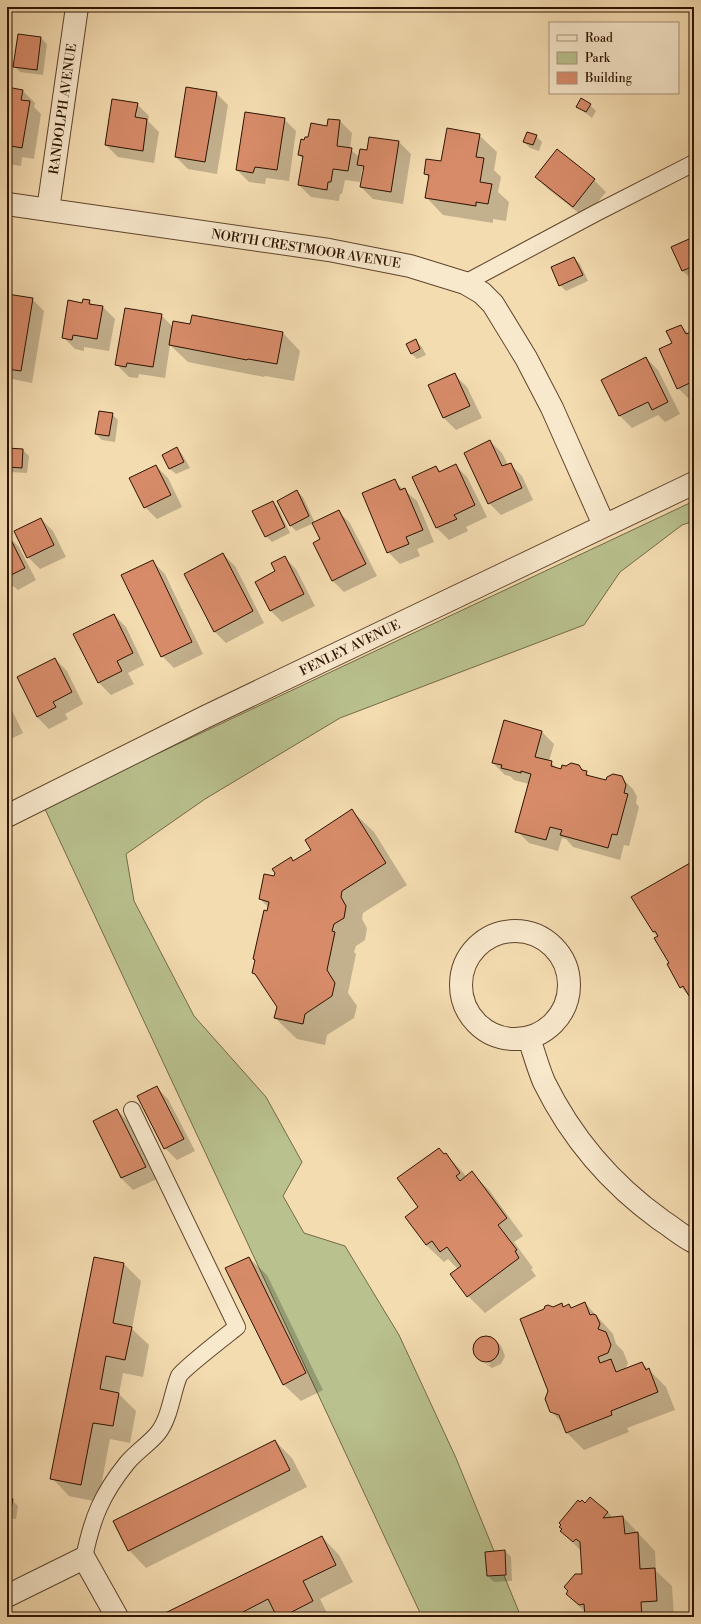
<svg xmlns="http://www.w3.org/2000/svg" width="701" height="1624" font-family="'Libre Bodoni',serif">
  <rect width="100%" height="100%" fill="#f4dcb1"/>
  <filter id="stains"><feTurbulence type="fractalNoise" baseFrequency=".005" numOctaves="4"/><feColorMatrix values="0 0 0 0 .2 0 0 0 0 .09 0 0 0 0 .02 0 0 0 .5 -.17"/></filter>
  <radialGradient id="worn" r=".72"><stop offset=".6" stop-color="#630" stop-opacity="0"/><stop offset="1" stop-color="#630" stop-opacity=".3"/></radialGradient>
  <path fill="#b9c18e" stroke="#736a47" d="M694,501V521L682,525L620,572L584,625L340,718L205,799L126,854L134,901L194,1016L266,1097L302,1162L283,1196L304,1233L345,1246L399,1335L456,1458L521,1617H422L44,807Z"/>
  <path fill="#0003" d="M19,35L41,38L47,44L43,75L20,72L14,66Z
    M7,88L23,91L35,103L34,107L41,114L34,159L22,157L21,166L7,164Z
    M216,93L228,105L217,174L188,169L176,157Z
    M137,104L149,116L148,121L159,132L154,163L118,157L106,145Z
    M590,105L596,111L592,118L578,107Z
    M284,119L296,131L289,181L266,178L265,184L249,182L237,170Z
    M329,120L340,121L352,133L350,149L359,157L368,151L369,138L399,142L411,154L403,204L373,199L361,187L364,171L362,169L360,182L345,180L342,194H340L339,201L311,197L299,185L303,159L299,155L305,141L328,127Z
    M479,135L497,152L494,170L501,177L498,192L509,202L506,221L493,219V223L443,215L426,197L429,178L425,173L442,163Z
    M536,136L542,142L539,151L530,148L524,142Z
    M557,150L594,180L606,192L585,218L548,189L536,177Z
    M694,194V204L690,196Z
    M688,240L694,246V274L688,276L682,270Z
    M574,258L580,264L588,281L566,291L560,285L552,268Z
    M7,295L32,299L44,311L32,383L7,378Z
    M89,301L93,305L103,307L115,319L109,351L84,347V351L75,349L63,337L83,304Z
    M161,315L173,327L190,326L283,333L300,351L294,381L265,376L264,377L188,362L170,345L165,378L139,374L138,378L129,377L117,365Z
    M681,326L689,334L694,332V398L690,400L678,388L673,344Z
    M416,341L422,347L426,355L417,359L411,353Z
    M646,358L658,370L680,414L665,422L658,415L632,428L620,416L602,380Z
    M455,375L467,387L482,418L456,430L444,418L430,386Z
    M112,414L118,420L115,442L102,440L96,434Z
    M490,441L502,453L508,465L510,464L522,476L533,500L501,515L489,503Z
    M177,448L182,454L190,468L176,474L170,469L164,455Z
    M7,449L23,450L29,456L27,473L10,472L7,469Z
    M455,465L467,477L487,517L466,527L468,531L449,540L437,528L414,478L436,467L441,472Z
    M156,466L168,478L182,507L157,519L145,507Z
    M394,481L417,501L434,542L417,549L420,556L400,564L388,552Z
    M297,491L303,497L315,523L338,511L350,523L377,576L344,592L332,580L322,539L314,523L296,531L290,525Z
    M273,502L278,508L290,533L272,542L266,536Z
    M41,519L53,531L66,557L40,569L28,557Z
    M7,535L19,547L36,580L18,590L13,586L7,589Z
    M223,554L235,566L264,623L226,643L214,631Z
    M284,557L296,569L315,606L282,622L270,610L276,572Z
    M153,562L165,574L203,654L174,668L162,656Z
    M114,615L126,627L144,665L128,673L134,684L111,695L99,683L75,634Z
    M55,659L67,671L83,704L65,714L68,719L49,729L37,717Z
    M7,700L23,733L7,741Z
    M542,732L554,744L549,761L558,769L561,770L579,766L591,777L607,781L621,777L633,789L637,797L636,803L639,807L629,846L624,845L620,860L573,847L566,839L562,838L558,851L529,843L517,831L529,784L514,780L510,776L505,775L493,763Z
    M352,811L374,832L407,885L363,913L362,919L367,928L365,940L356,946L354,952L356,954L348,993L357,1006L354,1018L327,1035L325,1045L297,1039L275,1018L278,1007L261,980L253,973L269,908L260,899L291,858L294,862L312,850Z
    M690,864L694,868V1002L681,987L658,937L653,932L633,897Z
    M156,1087L168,1099L195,1151L177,1160L165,1148Z
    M117,1110L129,1122L157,1179L133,1190L121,1178Z
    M446,1154L467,1177L472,1173L489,1190L523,1236L514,1242L533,1268L531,1269L536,1276L485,1313L468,1296L458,1269L448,1259L444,1262L426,1245L419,1207Z
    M249,1258L267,1275L323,1390L301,1401L283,1384Z
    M124,1264L141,1281L132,1329L149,1345L143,1377L123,1373L119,1394L136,1411L130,1443L110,1439L98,1502L69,1496L52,1478Z
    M585,1303L613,1334L616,1344L623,1351L628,1363L625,1370L642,1363L666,1387L675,1410L627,1428L629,1432L584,1450L567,1433L563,1424L551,1411L549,1391L553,1308L561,1304L564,1307L569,1305L572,1308Z
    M487,1336L495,1340L501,1346L505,1356L501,1364L492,1368L483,1362L490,1365V1364L479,1358L474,1348L478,1339Z
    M275,1441L292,1458L307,1487L146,1568L129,1550Z
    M7,1499L12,1500L18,1506L16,1519L7,1518Z
    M608,1512L613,1518L623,1517L655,1551L656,1571L672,1586L674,1617H586L585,1612L567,1594L583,1575L581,1551L562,1531Z
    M322,1537L339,1555L353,1582L320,1599L329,1617H161Z
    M505,1551L511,1557L512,1581L494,1582L488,1576Z"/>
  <path fill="#d78b69" stroke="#2d1300" d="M18,34L41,37L37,70L13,67Z
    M7,87L23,90L21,100L30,101L22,148L11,146L9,155L7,154Z
    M186,87L217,92L205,162L175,157Z
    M581,98L591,104L586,112L576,107Z
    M112,99L138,103L135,117L147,119L143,151L105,145Z
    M245,112L285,118L277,170L255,167L253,173L236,170Z
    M328,119L340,120L337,146L352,148L348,171L333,169L331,182H328L327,190L298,185L303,156L298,155L301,139L304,140L305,137H308L311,123L327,126Z
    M447,128L480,134L476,157L484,158L480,182L492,184L488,204L476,202V206L425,198L429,175L424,174L426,159L441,161Z
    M527,132L537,135L533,145L523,142Z
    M369,137L399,141L391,192L360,187L364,166L357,165L360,149L367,150Z
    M557,149L595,179L573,207L535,177Z
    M689,239L694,251V266L682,271L671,247Z
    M574,257L583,275L559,286L551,267Z
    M7,294L33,298L21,371L7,369Z
    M83,299L90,300L89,304L103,306L97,339L73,335L72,340L62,338L68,300L82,303Z
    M125,308L162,314L153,367L127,363L126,367L115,365Z
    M192,315L283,332L277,364L248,359L247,360L169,345L173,321L190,324Z
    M681,325L686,334L694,331V372L692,374L694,381L677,389L659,349L672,343L666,331Z
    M416,339L420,349L411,354L406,344Z
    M646,357L668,402L652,410L648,402L619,416L601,380Z
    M455,373L470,406L443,418L428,385Z
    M99,411L113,413L109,436L95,434Z
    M490,440L502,466L511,463L522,488L488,504L464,453Z
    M177,447L184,462L169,469L162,455Z
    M7,448L23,449L22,468L7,467Z
    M456,464L475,505L454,515L457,519L436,528L412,477L436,466L439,472Z
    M156,465L171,495L144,508L129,478Z
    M395,479L400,490L405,488L423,530L406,537L409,544L387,553L362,493Z
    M297,490L309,516L290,526L277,501Z
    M273,501L285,527L265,537L252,511Z
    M339,510L366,564L332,581L313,543L320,539L312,523Z
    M41,518L54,545L27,558L14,531Z
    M8,534L25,568L7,577V534Z
    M223,553L253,611L214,632L184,574Z
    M285,556L304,594L270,611L255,582L275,571L271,563Z
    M153,560L192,642L161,657L121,575Z
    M114,614L133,653L117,661L122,671L98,683L73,634Z
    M55,658L72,692L53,702L56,707L37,717L17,677Z
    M504,720L542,731L535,757L552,761L551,766L561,769L562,765L566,766L571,763L579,765L582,770L587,771L586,775L606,780L607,777L613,774L622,776L626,785L624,793L628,794L617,835L612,834L608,848L560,835L562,830L550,827L546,840L515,832L531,774L521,771V773L501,768L502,765L492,763Z
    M352,809L386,863L342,891L341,897L346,906L344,918L334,924L332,931L335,932L327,970L335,983L332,996L305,1014L303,1024L274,1018L277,1007L255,974L252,973L255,960L253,959L264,910L267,911L269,902L259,899L264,874L274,876L275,873L272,869L291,857L293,861L311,850L305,840Z
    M690,863L694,869V1004L683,986L680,988L667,964L669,963L654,938L658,936L655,931L653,932L631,897Z
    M157,1086L184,1139L164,1149L137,1096Z
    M117,1109L146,1167L121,1178L93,1121Z
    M439,1148L444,1154L446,1153L460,1173L456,1176L460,1181L472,1171L507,1218L498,1225L517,1250L515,1251L519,1258L467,1297L450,1274L461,1266L447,1247L440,1252L432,1241L426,1245L405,1217L418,1207L397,1178Z
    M94,1257L124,1263L113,1323L132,1327L125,1360L106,1356L100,1389L119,1393L113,1426L93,1423L81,1485L50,1479Z
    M249,1257L306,1373L283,1385L225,1268Z
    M585,1302L590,1315L593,1314L596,1315L600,1324L598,1329L606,1332L611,1345L608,1353L598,1357L600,1363L611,1359L616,1372L642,1362L646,1370L649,1368L658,1392L611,1411L612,1415L566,1433L559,1415L550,1412L545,1399L548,1391L520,1319L544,1309L545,1306L548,1305L553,1307L562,1303L563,1307L569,1304L571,1308Z
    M473 1349a13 13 0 1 1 26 0a13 13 0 1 1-26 0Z
    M275,1440L290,1470L128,1551L113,1521Z
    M590,1497L608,1512L603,1518L623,1516L625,1534L638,1532L640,1569L655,1568L657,1601L641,1602L642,1617H585L584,1604L579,1605L566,1594L568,1591L564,1587L575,1574H582L580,1542L576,1539L573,1542L560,1531L562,1529L559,1527L561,1525L559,1523L578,1500L580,1502L582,1500L585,1503Z
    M7,1498L13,1499L10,1514L7,1513Z
    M322,1536L336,1565L303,1581L313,1601L282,1617H277L268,1599L243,1612L245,1617L159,1616Z
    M505,1550L506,1575L487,1576L485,1552Z"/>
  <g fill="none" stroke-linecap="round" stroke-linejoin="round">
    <defs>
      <path id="service" d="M465,283L596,213L694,163
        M84,1558C92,1518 102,1494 127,1463C136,1452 149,1444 158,1433C170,1418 172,1393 179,1376C183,1369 227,1335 237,1327L132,1110"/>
      <path id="minor" d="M7,204L329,250L410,266L465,283L482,293L493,304L526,358L552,408L604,525
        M48,210L77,7
        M7,816L205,717L694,483
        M461 985a54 54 0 1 1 108 0a54 54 0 1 1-108 0Z
        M529,1038C534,1053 538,1068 544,1082C571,1137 611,1184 661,1220C672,1227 682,1236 694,1242
        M7,1596L84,1558L117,1617"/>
    </defs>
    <use href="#service" stroke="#5f452c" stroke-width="18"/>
    <use href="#minor" stroke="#5f452c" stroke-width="24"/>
    <use href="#service" stroke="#f8e8cc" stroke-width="16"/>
    <use href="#minor" stroke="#f8e8cc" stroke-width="22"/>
  </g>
  <g text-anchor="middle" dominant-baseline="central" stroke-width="3" stroke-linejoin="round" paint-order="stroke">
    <g font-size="13" fill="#2d1300" stroke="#f8e8cc">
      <text transform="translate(63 109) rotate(-82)">RANDOLPH AVENUE</text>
      <text transform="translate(306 249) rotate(9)">NORTH CRESTMOOR AVENUE</text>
      <text transform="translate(350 648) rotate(-26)">FENLEY AVENUE</text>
    </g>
  </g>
  <rect width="701" height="1624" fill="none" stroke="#f4dcb1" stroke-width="24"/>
  <rect x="8" y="8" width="685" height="1608" fill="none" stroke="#2d1300" stroke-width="2"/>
  <rect x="12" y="12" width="677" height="1600" fill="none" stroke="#2d1300"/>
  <rect x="549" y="22" width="130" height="72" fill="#f8e8cc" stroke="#a7937a"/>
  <rect x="557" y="35" width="20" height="6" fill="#f8e8cc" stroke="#a7937a"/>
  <text x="585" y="42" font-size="12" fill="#2d1300">Road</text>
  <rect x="557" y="52" width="20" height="12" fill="#b9c18e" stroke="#a7937a"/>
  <text x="585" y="62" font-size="12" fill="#2d1300">Park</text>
  <rect x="557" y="72" width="20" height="12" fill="#d78b69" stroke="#a7937a"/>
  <text x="585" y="82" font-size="12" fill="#2d1300">Building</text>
  <rect width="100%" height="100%" filter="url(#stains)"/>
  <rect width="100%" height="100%" fill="url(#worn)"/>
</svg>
